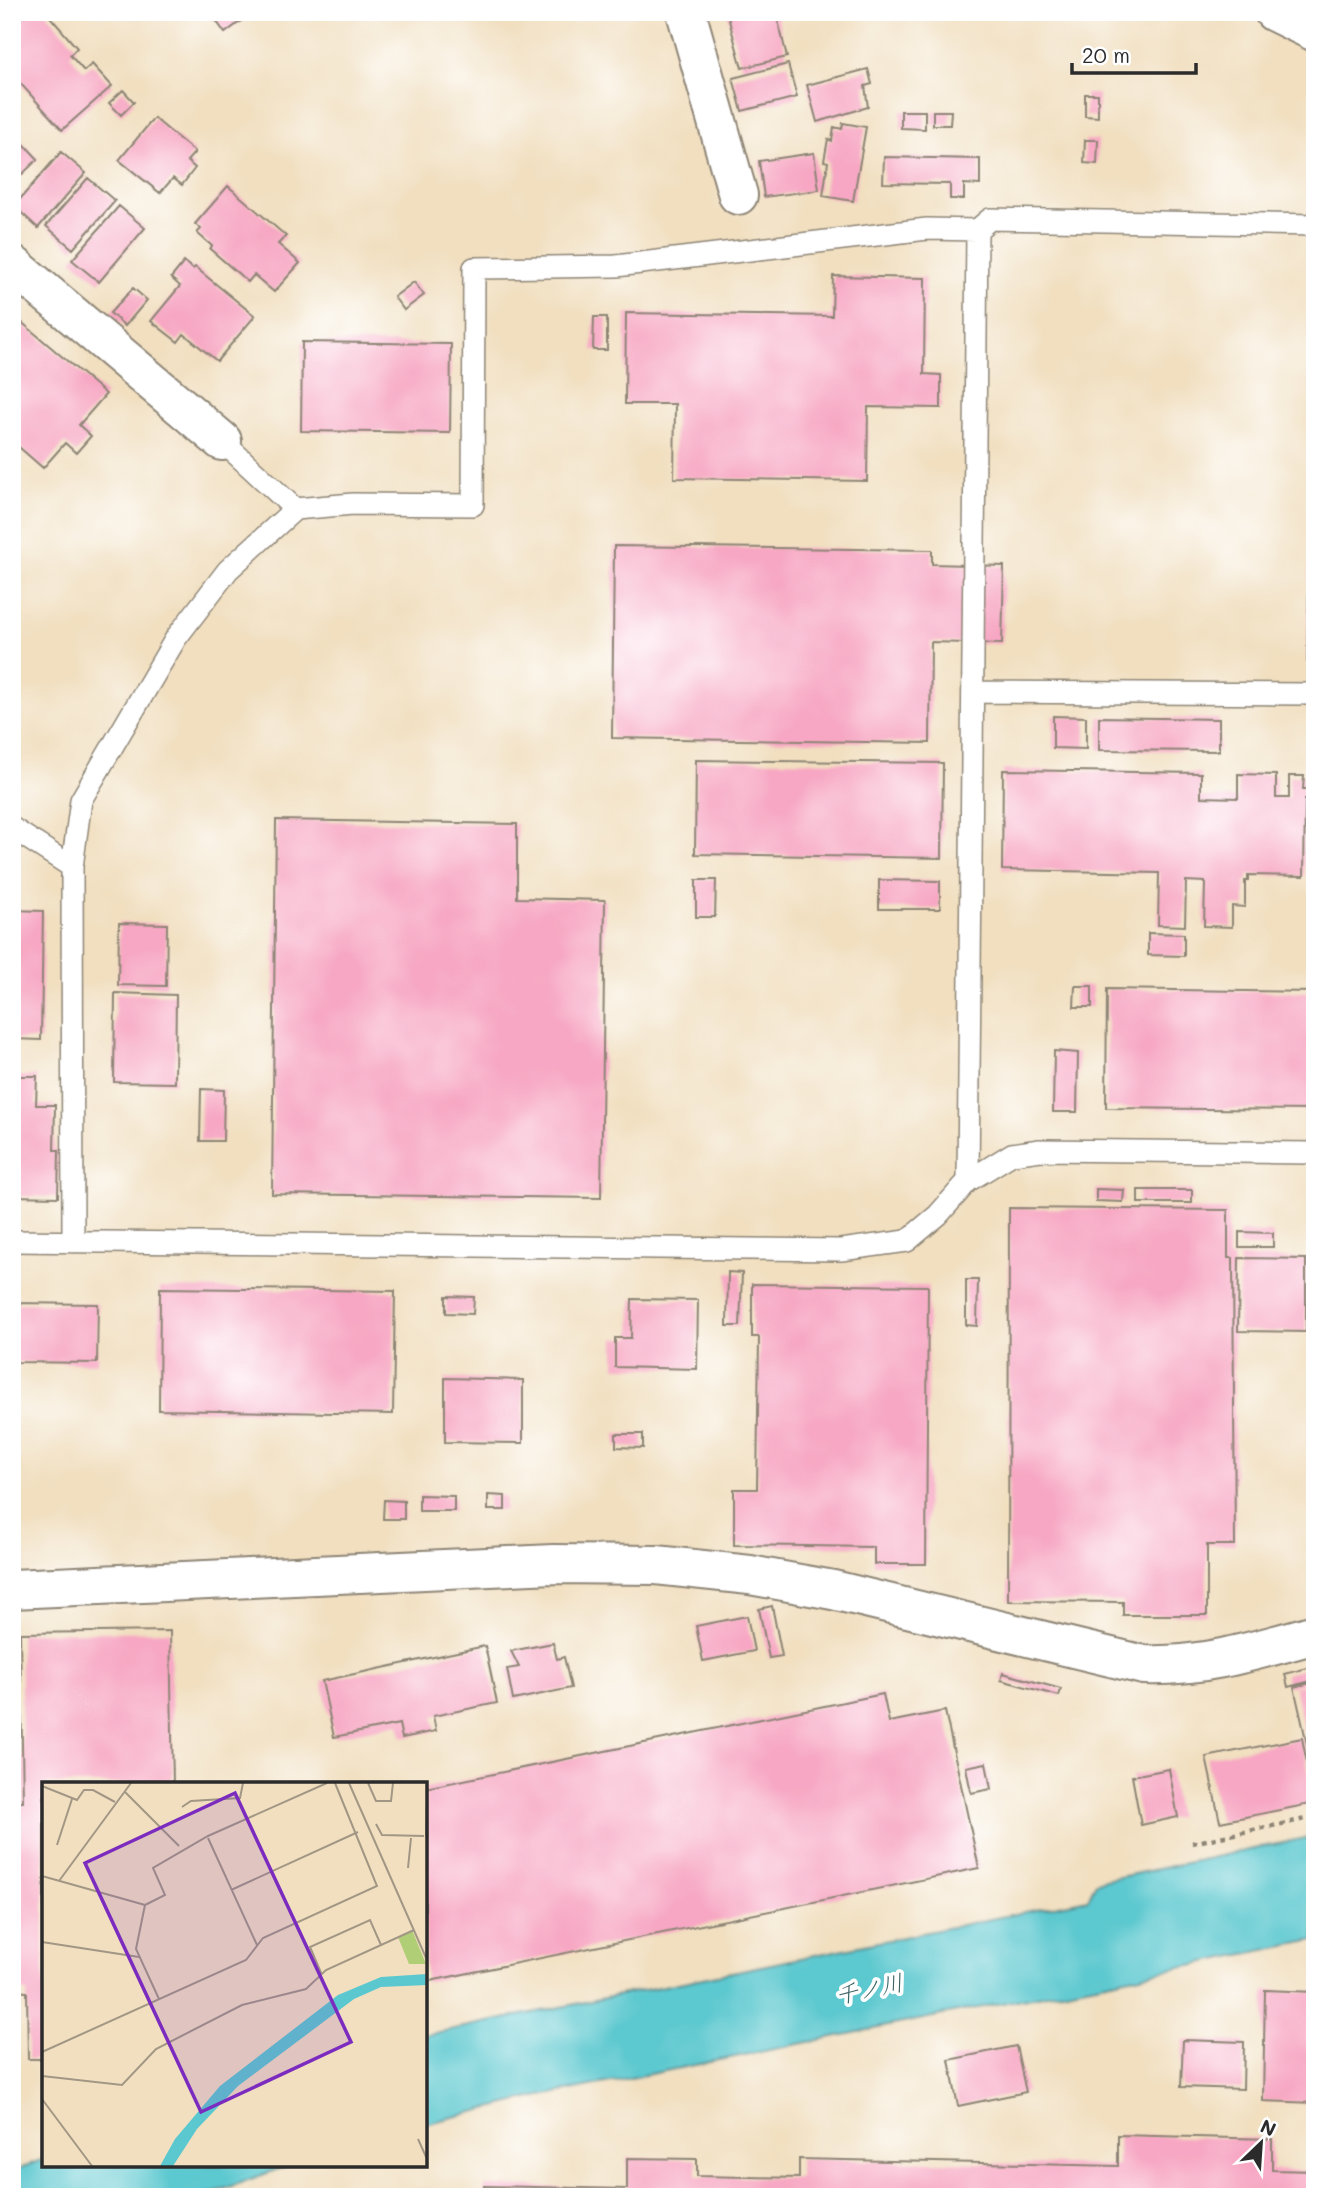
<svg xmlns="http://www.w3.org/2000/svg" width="1327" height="2209" font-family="Mali,'Klee One',sans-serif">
  <rect width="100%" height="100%" fill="#fff"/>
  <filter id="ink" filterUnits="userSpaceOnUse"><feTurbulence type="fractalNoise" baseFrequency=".0143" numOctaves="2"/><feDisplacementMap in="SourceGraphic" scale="14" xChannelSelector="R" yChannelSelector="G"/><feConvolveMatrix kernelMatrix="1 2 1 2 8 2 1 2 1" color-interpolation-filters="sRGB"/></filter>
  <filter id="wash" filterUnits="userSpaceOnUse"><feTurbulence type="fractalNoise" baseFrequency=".00686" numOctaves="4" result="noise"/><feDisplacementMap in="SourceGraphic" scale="28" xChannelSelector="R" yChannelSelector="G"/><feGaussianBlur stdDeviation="1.57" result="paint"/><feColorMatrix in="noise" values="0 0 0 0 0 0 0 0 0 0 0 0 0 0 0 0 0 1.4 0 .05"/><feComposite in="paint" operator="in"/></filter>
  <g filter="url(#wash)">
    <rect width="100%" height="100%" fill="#f1dfc0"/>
    <path fill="#5bc8cf" stroke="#437a7d" stroke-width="2" d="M1315,1836V1940L531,2098L425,2124V2035L1088,1899L1096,1882Z
      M44,2159V2165H289L202,2197H12V2171Z"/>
    <g id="blocks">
      <path fill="#f7a7c3" d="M15,12H46L77,48L70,55L84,71L92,64L112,86L62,130L12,74Z
        M210,12H253L225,33Z
        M776,12L787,57L742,68L727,13Z
        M788,64L797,97L742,111L733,78Z
        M868,69L872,84L865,86L868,107L817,122L807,85Z
        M123,90L134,102L121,115L109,103Z
        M1085,94H1098V117L1085,116Z
        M901,111H925V129L901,128Z
        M933,111H951L950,125H933Z
        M154,118L195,152L187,161L195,168L182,185L173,178L160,193L119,160Z
        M843,123L866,127L853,201L823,196L828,162L824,161L828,139L832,141L834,127L842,129Z
        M12,131L38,159L12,184Z
        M1085,140H1098L1097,164L1084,163Z
        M61,152L86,173L38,228L14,206Z
        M814,153L819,190L764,197L759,161Z
        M884,157L980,159V185L964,184V199H950V184L883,183Z
        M88,178L115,201L73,249L46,226Z
        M228,186L286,236L278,244L300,263L274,292L254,275L248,282L210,249L212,246L197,233L201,229L195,224Z
        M119,206L145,228L99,282L72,260Z
        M184,262L193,269L195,267L255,316L217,361L184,334L178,342L151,321L180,286L171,278Z
        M833,276L925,278L924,374L941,375V408L868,407L867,481L674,478L675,404H625L626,313L832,316Z
        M414,282L424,295L404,310L394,297Z
        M133,288L147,300L125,326L110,313Z
        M12,314L106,394L79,425L91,436L76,453L65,443L43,468L12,441Z
        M594,317H607V350H593Z
        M302,342L451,344L450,433L301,431Z
        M614,546L932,550V564L1004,566L1002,644L931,642L930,743L612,738Z
        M1309,568H1315V662H1307Z
        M1053,716L1086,717V749L1053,748Z
        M1099,717L1219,719V751L1099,750Z
        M696,760L943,763L942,858L695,854Z
        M1312,766L1315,800H1305L1304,876L1248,875V881H1245V907L1232,906V927L1204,926L1205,882L1186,881L1185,926L1158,925L1159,873L1002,870L1003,770L1201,773V797L1238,798V774L1276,775V798H1289V776H1304L1303,789H1312Z
        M276,820L517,824V898L605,900L601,1198L272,1194Z
        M696,880H716L715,917H696Z
        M879,880L940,881V909H879Z
        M12,910L43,911L41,1040L12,1039Z
        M119,923L167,924L166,986L118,985Z
        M1148,933L1184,934V956L1148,955Z
        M1075,986H1092V1007H1074Z
        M1107,989L1315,992V1110L1106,1108Z
        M115,993L176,995L175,1083L114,1082Z
        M1054,1051L1078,1053L1077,1112H1053Z
        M12,1076H37L36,1105H55L54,1150H59L58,1197L12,1196Z
        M201,1089L224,1090L223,1141H200Z
        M1096,1189L1124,1190L1123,1202L1096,1201Z
        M1138,1190H1192V1203H1138Z
        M1009,1208L1228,1210V1258H1233L1235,1545H1207V1615H1123V1602L1008,1601Z
        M1239,1232L1273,1233V1247H1239Z
        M1239,1258L1306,1259V1332L1238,1331Z
        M728,1272L742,1273L740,1326H727Z
        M966,1280H978L977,1326L966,1325Z
        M752,1284L928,1286L926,1564H874V1547L734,1545V1489H757L759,1337H752Z
        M160,1288L395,1291L393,1414L159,1410Z
        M446,1296L474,1297L473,1314L446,1313Z
        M632,1299L698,1300L697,1369L615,1367V1338H631Z
        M12,1303L98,1304L97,1363L12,1362Z
        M445,1378L523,1380V1443L445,1442Z
        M616,1434H643V1448L616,1447Z
        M419,1495L454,1496V1511H419Z
        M488,1495L505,1496V1510H488Z
        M384,1500L404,1501V1519H383Z
        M772,1606L782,1656L769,1658L759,1609Z
        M747,1616L754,1651L703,1661L696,1626Z
        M170,1631L173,1784H44V2059H28L27,1992L12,1991V1802L23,1801L20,1633Z
        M553,1643L557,1659L564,1657L571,1688L513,1700L507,1669L519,1667L511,1651Z
        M485,1646L497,1703L433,1716L436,1731L402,1738L399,1724L334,1737L322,1681Z
        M1315,1666V1680L1288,1687L1285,1674Z
        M1003,1673L1061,1689L1059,1696L1001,1680Z
        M1315,1682V1775H1314L1294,1687Z
        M883,1694L889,1722L945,1711L979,1868L425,1982V1788Z
        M1302,1738L1315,1803L1220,1822L1206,1757Z
        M986,1763L991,1789L971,1793L966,1767Z
        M1169,1769L1178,1817L1141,1825L1132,1776Z
        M1265,1990L1315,1992V2103L1263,2101Z
        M1183,2040L1244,2042L1243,2089L1181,2087Z
        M1016,2046L1026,2092L958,2106L949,2060Z
        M1118,2135L1272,2139V2170L1315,2171V2197H484V2186L627,2189V2158L697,2159V2176L799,2178V2159L1118,2166Z"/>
    </g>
  </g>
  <g filter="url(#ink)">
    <use href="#blocks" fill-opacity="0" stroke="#8e8576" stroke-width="2"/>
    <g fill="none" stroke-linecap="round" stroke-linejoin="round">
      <defs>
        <path id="service" d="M222,441L295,509
          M973,692L1315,694
          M12,828L72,867
          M968,1181L977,230
          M12,1241L841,1250L907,1241L938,1215L968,1181L1012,1154L1040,1150L1315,1153
          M73,1242L72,867L81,800L176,638L228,570L295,509L353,504L473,505L474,268L616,266L927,229L977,230L990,219L1315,225"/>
        <path id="minor" d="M686,12L738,195
          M1274,12L1315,32
          M12,1589L553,1564L656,1565L750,1575L833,1590L1144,1665C1204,1667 1257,1650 1315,1634"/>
        <path id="tertiary" d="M12,264L222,441"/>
      </defs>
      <use href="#service" stroke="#8e8576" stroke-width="24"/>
      <use href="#minor" stroke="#8e8576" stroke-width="42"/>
      <use href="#tertiary" stroke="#8e8576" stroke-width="42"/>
      <path stroke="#8e8576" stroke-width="4.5" stroke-dasharray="5 5" stroke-linecap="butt" d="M1192,1843L1315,1817"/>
      <use href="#service" stroke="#fff" stroke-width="21"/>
      <use href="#minor" stroke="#fff" stroke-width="38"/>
      <use href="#tertiary" stroke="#fff" stroke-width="38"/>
    </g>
  </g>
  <g text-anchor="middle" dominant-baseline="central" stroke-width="7" stroke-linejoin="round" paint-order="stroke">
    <g font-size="23" font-style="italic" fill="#3c6264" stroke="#fff">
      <text transform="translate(869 1988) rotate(-12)">千ノ川</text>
    </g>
  </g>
  <g transform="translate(42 1782)">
    <rect width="385" height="385" fill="#f1dfc0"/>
    <path d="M370,148L384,182H367L356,155Z" fill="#b0ce75"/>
    <path d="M385,192V203L339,205L312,217L196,304L155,347L131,384H118L133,357L178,304L296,213L339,195Z" fill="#5bc8cf"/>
    <path fill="none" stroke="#a29784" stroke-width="2" d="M307,1L385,178M326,1L334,19H349L351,1M0,4L35,18L42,8H51L73,20M82,9L137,64M140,25L149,19L198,16L201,1M334,42L340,53L382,54M384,55L385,21M166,56L215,163M15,63L30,17M366,86L369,56M0,94L103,123M17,99L89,1M189,108L316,50M0,160L97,175M280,193L268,165L328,138L339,163M117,217L94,167L103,123L123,113L111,86L166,54L285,1M0,270L204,178L221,156L335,104L293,1M0,294L80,303L114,267L200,223L264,207L284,188L372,148M0,317L50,384M376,357L385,377"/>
    <path fill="#7b2cbf" fill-opacity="0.15" stroke="#7b2cbf" stroke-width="3.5" d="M193,11L309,260L159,330L43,81Z"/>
    <rect width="385" height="385" fill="none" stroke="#2b2b2b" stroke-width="3.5"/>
  </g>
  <rect width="1327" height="2209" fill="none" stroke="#fff" stroke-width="42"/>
  <g transform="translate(1261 2143) rotate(25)" stroke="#ffffff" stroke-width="5" paint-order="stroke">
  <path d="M0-5L12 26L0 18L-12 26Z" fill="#2b2b2b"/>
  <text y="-10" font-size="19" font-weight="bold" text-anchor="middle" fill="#2b2b2b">N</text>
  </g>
  <path d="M1072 63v10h124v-10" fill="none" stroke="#2b2b2b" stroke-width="3.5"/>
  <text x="1082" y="63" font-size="21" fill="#2b2b2b" stroke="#ffffff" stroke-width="5" paint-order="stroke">20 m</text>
</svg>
